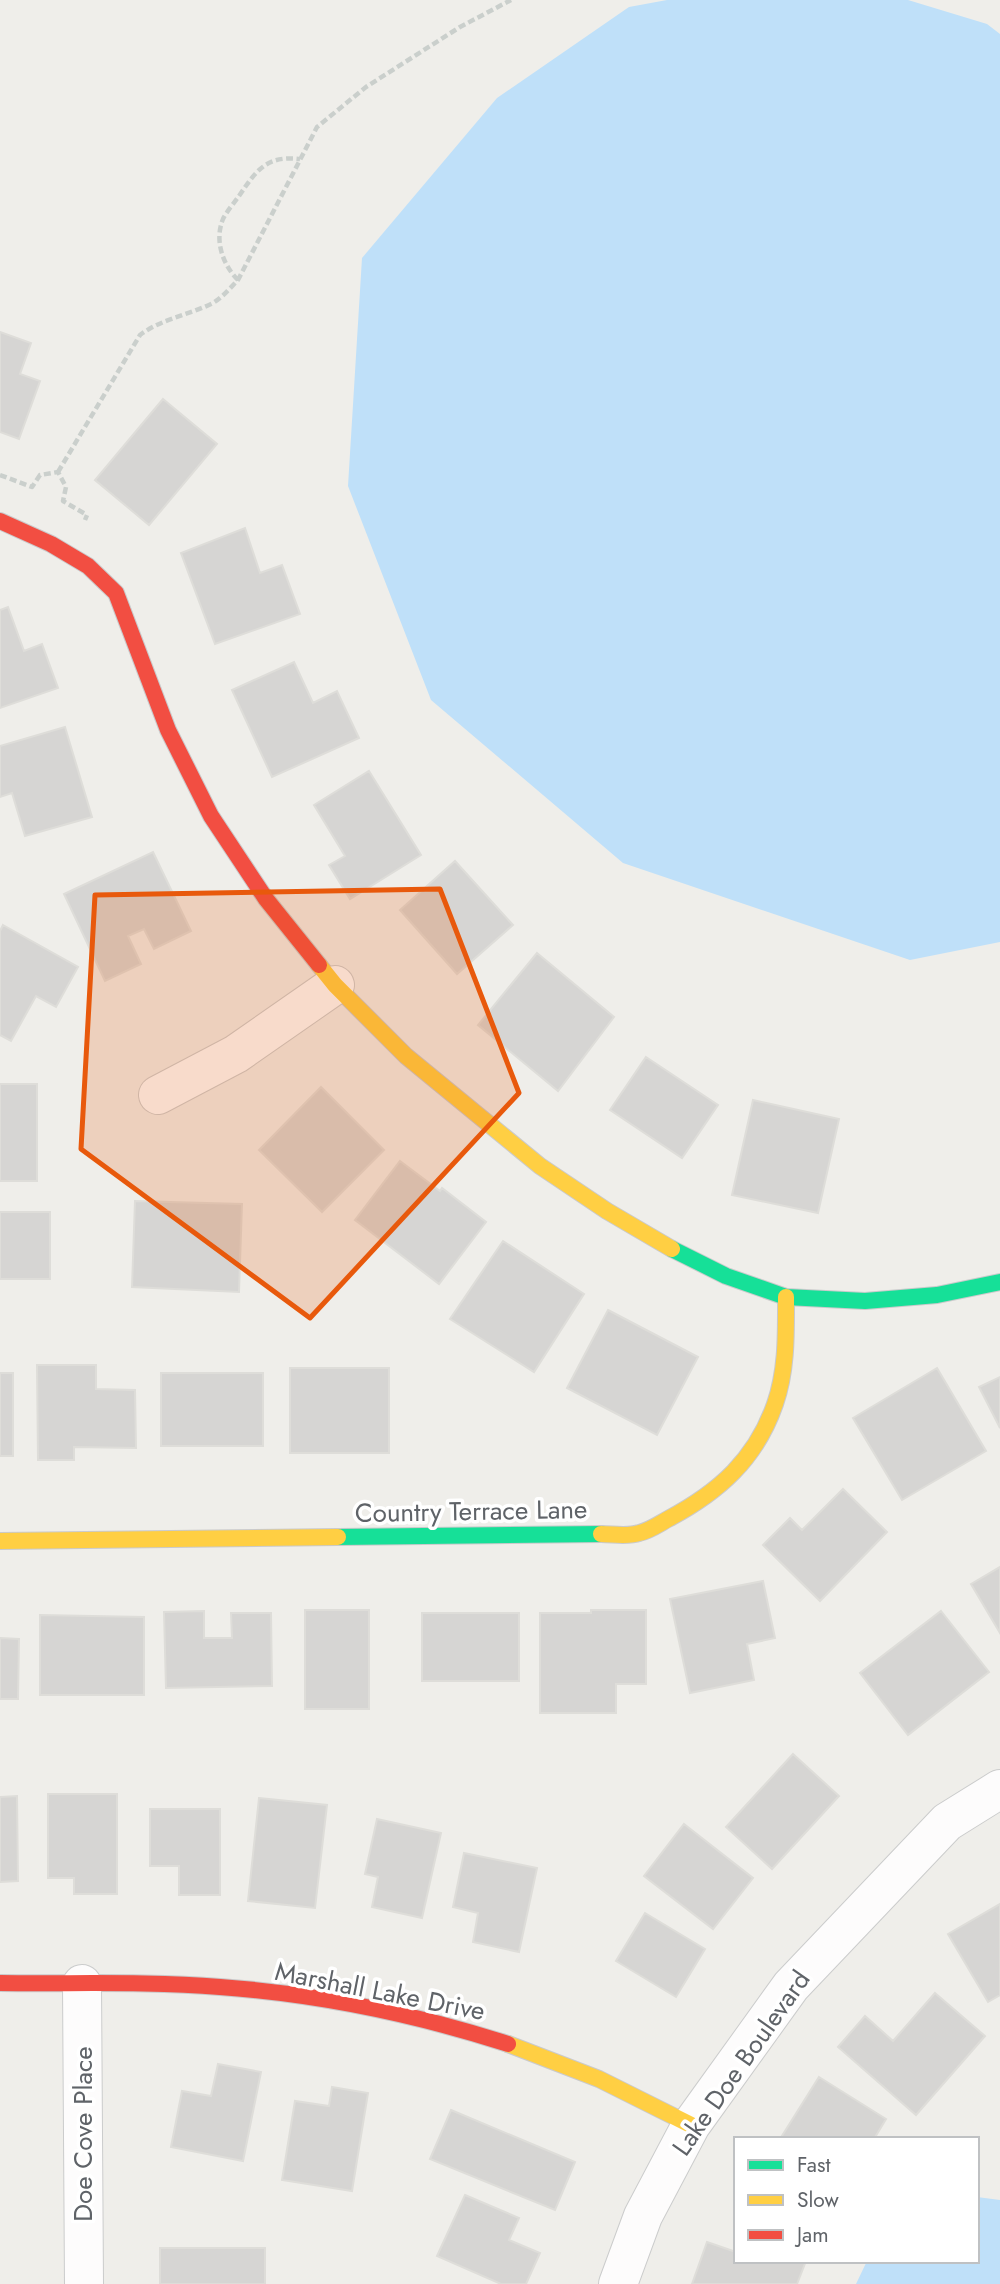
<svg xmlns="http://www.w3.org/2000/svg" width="1000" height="2284" font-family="Jost,sans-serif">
  <rect width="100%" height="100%" fill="#efeeea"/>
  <path fill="#bfe0f9" d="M667,0H908L987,24L1000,34V942L910,960L623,863L431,700L348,486L362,258L497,98L629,7Z
    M977,2197L1000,2200V2284H856L867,2261H977Z"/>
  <path fill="#d6d5d3" stroke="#deddd9" stroke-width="2" d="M0,332L31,343L20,374L40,381L19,439L0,432Z
    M163,399L217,444L149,525L95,480Z
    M245,528L260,573L282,565L300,614L215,644L181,553Z
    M8,607L24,651L42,644L58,688L0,708V610Z
    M294,662L313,703L337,691L359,738L272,777L232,690Z
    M65,727L92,817L25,836L12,793L0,797V746Z
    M369,771L421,855L350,899L329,865L345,856L314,805Z
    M153,852L191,931L154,949L144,929L128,936L141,964L105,981L64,894Z
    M455,861L513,925L457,974L400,910Z
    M3,925L78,967L56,1007L36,996L11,1041L0,1035V931Z
    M537,953L614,1017L558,1091L478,1025Z
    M646,1057L718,1105L682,1158L610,1110Z
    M0,1084H37V1181H0Z
    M321,1087L384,1150L322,1212L259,1150Z
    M753,1100L839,1119L818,1213L732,1195Z
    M400,1161L440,1191L442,1188L486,1222L439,1284L355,1220Z
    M135,1201L242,1204L239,1292L132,1287Z
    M0,1212H50V1279H0Z
    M503,1241L584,1294L534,1372L450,1319Z
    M608,1310L698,1357L657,1435L567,1388Z
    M37,1365H96V1389L135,1390L136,1448L74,1447V1460H38Z
    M290,1368H389V1453H290Z
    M937,1368L986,1451L902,1500L853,1418Z
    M0,1373H13V1456H0Z
    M161,1373H263V1446H161Z
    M1000,1377V1428L979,1387Z
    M843,1489L887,1532L820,1601L763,1545L790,1518L802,1530Z
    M1000,1567V1633L971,1584Z
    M763,1581L775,1638L747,1644L754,1680L690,1693L670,1599Z
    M305,1610H369V1709H305Z
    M591,1610H646V1684H616V1713H540V1613H591Z
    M204,1611V1638H232L231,1613H271L272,1686L166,1688L164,1612Z
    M941,1611L989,1672L908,1735L860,1673Z
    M422,1613H519V1681H422Z
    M40,1615L144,1617V1695H40Z
    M0,1638L19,1639L18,1699H0Z
    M793,1754L839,1796L772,1869L726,1827Z
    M48,1794H117V1894H74V1878H48Z
    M17,1796L18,1881L0,1882V1797Z
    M259,1798L327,1805L315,1908L248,1901Z
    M150,1809H220V1895H179V1866H150Z
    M377,1819L441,1833L422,1918L372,1907L378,1877L365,1874Z
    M684,1824L753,1878L713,1929L644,1876Z
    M464,1853L537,1868L519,1952L473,1942L478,1913L453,1907Z
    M1000,1904V1995L988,2002L948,1934Z
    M645,1913L705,1949L676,1997L616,1961Z
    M935,1993L985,2036L916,2115L838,2047L865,2016L893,2041Z
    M218,2064L261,2072L243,2161L171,2147L182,2091L211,2096Z
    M819,2077L886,2119L874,2139H780Z
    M332,2087L368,2093L352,2191L282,2180L295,2101L329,2106Z
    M451,2110L575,2162L555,2210L430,2159Z
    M465,2195L519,2218L509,2240L540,2253L526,2284H501L437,2256Z
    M707,2242L736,2252V2261H806L797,2284H692Z
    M160,2248H265V2284H160Z"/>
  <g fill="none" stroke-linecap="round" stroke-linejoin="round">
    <defs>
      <path id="street" d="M158,1095L236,1054L335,985
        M82,1984L84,2284
        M618,2284L643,2216L691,2125L791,1986L947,1822L1000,1789"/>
      <path id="fast" d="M672,1249L726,1276L786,1297L865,1301L937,1295L1000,1282
        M338,1537L601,1534"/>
      <path id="slow" d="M319,965L335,985L406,1056L540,1166L607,1211L672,1249
        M601,1534C613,1534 628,1537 639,1533C649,1531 659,1524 668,1519C719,1492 756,1459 775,1404C787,1370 786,1333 786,1297
        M0,1541L338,1537
        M508,2044L599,2079L691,2125"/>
      <path id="jam" d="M0,521L51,544L88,566L116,593L168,730L211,816L266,899L319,965
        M0,1983C73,1984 147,1981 220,1987C317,1994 415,2014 508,2044"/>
    </defs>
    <use href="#street" stroke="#cbcccc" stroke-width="40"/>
    <use href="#fast" stroke="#cacacb" stroke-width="18"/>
    <use href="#slow" stroke="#cacacb" stroke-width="18"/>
    <use href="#jam" stroke="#cacacb" stroke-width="18"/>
    <path stroke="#cacfcc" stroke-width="4.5" stroke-dasharray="7 3.5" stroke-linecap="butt" d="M238,280C223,265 214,241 223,219C227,211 234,203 239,196C256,171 266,155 300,159
      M58,472L140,335C161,319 189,315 213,303C223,297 230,288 238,280L317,127L366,87L460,27L511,0
      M0,475L32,487L40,475L58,472L66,487L63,501L87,515L85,520"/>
    <use href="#street" stroke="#fdfcfc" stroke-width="38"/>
    <use href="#fast" stroke="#16e098" stroke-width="16"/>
    <use href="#slow" stroke="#ffcf43" stroke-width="16"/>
    <use href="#jam" stroke="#f24e42" stroke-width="16"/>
  </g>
  <path fill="#e8590c" fill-opacity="0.2" stroke="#e8590c" stroke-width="5" stroke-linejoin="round" d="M440,889L519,1093L310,1318L81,1149L95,895Z"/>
  <g text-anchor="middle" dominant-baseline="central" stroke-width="7" stroke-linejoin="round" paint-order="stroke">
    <g font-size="26" fill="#5f6368" stroke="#fff">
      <text transform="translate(471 1511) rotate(-1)">Country Terrace Lane</text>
      <text transform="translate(380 1991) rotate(11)">Marshall Lake Drive</text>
      <text transform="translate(741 2063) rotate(-55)">Lake Doe Boulevard</text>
      <text transform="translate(83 2134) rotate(-90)">Doe Cove Place</text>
    </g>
  </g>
  <rect x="734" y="2137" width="245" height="126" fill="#ffffff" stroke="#bfc1c3" stroke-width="2"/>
  <rect x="748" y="2160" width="35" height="10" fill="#16e098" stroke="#bfc1c3" stroke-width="2"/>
  <text x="797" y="2172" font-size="21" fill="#5f6368">Fast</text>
  <rect x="748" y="2195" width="35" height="10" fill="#ffcf43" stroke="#bfc1c3" stroke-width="2"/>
  <text x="797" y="2207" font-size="21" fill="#5f6368">Slow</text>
  <rect x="748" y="2230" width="35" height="10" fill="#f24e42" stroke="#bfc1c3" stroke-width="2"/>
  <text x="797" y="2242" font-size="21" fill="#5f6368">Jam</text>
</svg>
